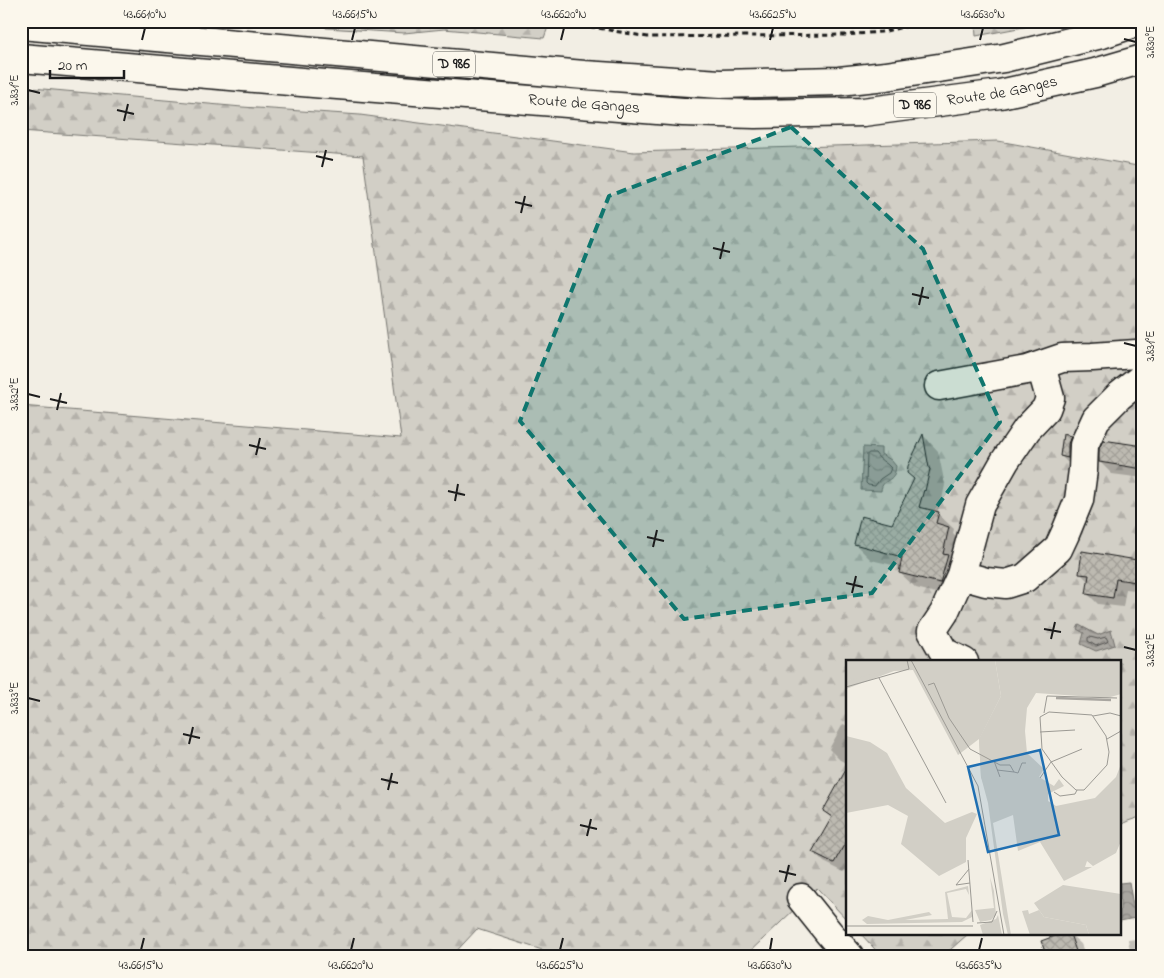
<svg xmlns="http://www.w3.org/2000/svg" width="1164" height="978" font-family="'Indie Flower',sans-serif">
  <defs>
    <pattern id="forest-firs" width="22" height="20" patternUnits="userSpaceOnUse" patternTransform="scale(1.25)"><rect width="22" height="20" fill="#d2cfc6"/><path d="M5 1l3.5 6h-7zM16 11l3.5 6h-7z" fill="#b4b1aa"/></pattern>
    <pattern id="water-waves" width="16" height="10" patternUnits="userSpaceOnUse" patternTransform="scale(1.25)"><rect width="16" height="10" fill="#a9a6a0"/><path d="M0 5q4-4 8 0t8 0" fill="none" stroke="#898682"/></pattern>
    <pattern id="building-cross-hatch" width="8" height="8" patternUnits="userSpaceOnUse" patternTransform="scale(1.25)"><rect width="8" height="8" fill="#bdbab1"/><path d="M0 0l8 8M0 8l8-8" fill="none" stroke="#a29f98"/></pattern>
  </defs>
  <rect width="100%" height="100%" fill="#f2eee4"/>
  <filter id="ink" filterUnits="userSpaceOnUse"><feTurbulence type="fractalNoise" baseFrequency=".02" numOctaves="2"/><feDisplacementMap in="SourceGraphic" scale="10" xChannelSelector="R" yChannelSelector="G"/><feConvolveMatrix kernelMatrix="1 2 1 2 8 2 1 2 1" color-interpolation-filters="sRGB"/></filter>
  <g filter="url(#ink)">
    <path fill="url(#forest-firs)" stroke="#777671" d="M321,21H387L423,24L424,21H541L548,27L544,38L444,29L404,33L326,28Z
      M978,21H1049L1029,26L976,36L975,23Z
      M21,87L242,107L360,115L634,152L998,141L1143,167V816L1128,821L1120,825V662H848V921L817,888L744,957H564L477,929L451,957H21V406L401,438L363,156L21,131Z
      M861,934H968L942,957H882Z"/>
    <path fill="url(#water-waves)" stroke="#716f6b" d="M863,447L881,448V454L891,460L896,466C895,484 882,477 881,491L861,490Z
      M1079,625L1098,635L1111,630L1115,645L1096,651L1081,644L1084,633L1077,629Z
      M1129,882L1135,918L1120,921V883Z"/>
    <path fill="#0003" d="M924,436L938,451L945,485L941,504H940L937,513L954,529L953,533L964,544L956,598L916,588L900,573L901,567L871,560L855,544L893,526L915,479L909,467Z
      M1070,437L1076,442L1073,463L1067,462L1061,456Z
      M1143,447V478L1112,474L1100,462Z
      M1143,562V591L1126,589L1123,607L1098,604L1087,593L1089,582L1080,573Z
      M843,724L848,726V764L840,760L829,749Z
      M848,768V867L844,872L824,862L814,852L832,819L824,811Z
      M1064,934H1070L1081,944L1086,957H1045L1048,956Z
      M1143,938V957H1131L1128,940Z
      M489,949L495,951L504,957H471L477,951Z"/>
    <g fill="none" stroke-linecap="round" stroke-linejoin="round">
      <path stroke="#545351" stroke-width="1" d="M869,453H875C879,460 886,462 891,468L889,473L880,479L875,486L868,485L866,483L867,455Z
        M1090,637L1098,639L1106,637L1108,641L1107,642L1096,646L1088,641V638Z"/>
    </g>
    <path fill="url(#building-cross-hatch)" stroke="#1c1c1c" d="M923,434L929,468L930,469L925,491L924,490L919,507L939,512L936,523L949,527L943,554L948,555L940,583L899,573L902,557L854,544L861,516L892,524L914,479L907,473L908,466Z
      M1063,434L1071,436L1068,444V458L1060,456Z
      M1103,440L1143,446V469L1099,462V449Z
      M1082,551L1143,561V583L1116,579L1113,598L1086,594L1089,575L1079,574Z
      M848,766V838L834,863L812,852L832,817L823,811Z
      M1060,934H1070L1078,957H1047L1041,941Z"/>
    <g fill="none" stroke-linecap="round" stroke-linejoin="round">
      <defs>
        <path id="minor" d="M1041,366L1050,398L1046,409L1027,429L1005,461L980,505L961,575L986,582L1006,584L1025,578L1058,549L1065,534L1079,500L1083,470L1084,445L1096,419L1119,396L1143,377
          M939,386L1027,370L1062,358L1092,357L1136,354H1143
          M961,575L944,613L932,631L944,652L964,662
          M801,898L829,933L850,957"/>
        <g id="major">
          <path d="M21,25L584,75L720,84L839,81L886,76L1004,58L1102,34L1141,21"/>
          <path id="s1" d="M21,58L325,84L683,112L755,114L863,112L1000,94L1095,73L1143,59"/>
        </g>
      </defs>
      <use href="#minor" stroke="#1c1c1c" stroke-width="31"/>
      <use href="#major" stroke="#1c1c1c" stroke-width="31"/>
      <path stroke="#1c1c1c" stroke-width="3" stroke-dasharray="5 4" stroke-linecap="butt" d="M573,21L592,27L648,37L845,35L881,32L931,21"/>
      <use href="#minor" stroke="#fbf7ec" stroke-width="28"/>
      <use href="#major" stroke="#fbf7ec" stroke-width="28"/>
    </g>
  </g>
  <path fill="#0f766e" fill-opacity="0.2" stroke="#0f766e" stroke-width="4" stroke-dasharray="10 6" stroke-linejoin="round" d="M791,127L923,249L1000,422L872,593L684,619L520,421L609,196Z"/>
  <path fill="none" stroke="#1c1c1c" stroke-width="2" d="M1124,39L1136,42M142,40L145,28M352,40L355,28M561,40L564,28M770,40L773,28M980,40L983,28M28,90L40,93M117,110L134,114M124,121L128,104M316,156L333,160M322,167L326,150M515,202L532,206M521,213L525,196M713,248L730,252M720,259L724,242M912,294L929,298M919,305L923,287M1124,343L1136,346M28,394L40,397M50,399L67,403M57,410L61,393M249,445L266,449M256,455L260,438M448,491L465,495M455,501L458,484M647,537L664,541M653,547L657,530M846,583L863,587M852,593L856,576M1044,629L1061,632M1051,639L1055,622M1124,647L1136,650M28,698L40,701M183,734L200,738M189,744L193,727M381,779L398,783M388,790L392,773M580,825L597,829M587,836L591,819M779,871L796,875M785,882L789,865M141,950L144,938M351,950L354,938M560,950L563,938M770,950L772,938M979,950L982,938"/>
  <g text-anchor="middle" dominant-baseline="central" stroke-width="4" stroke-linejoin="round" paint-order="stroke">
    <g fill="#fbf7ec" stroke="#5f5e5a" stroke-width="1">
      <rect x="433" y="51.5" width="42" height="25" rx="4"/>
      <rect x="894" y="92.5" width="42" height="25" rx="4"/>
    </g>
    <g font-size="15" font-weight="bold" fill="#1c1c1c">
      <text x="454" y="64">D 986</text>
      <text x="915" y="105">D 986</text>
    </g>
    <g font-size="16" fill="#1c1c1c" stroke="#fbf7ec">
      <text stroke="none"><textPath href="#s1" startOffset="985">Route de Ganges</textPath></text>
      <text stroke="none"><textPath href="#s1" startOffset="565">Route de Ganges</textPath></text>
    </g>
  </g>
  <g transform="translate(846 660)">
    <rect width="275" height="275" fill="#f2eee4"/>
    <path d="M52,0H149L155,36L134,78L144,141L135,117L133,79L112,95L67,10L48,11L0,29V21ZM144,217L148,231L150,255L145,260L134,262L129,250L148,248ZM217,225L275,234V275H243L240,265L198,257L188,243ZM122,226L123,235L120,229L101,233L106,257L120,258L126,250V257L116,262L21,264L16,260L22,256L42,260L83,252L86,255L59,260L102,259L99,232ZM152,255L156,275H137L134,265L150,259Z" fill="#d2cfc6"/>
    <path d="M0,0H53L52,7L0,21ZM149,0H275V34L261,38L190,33L181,48L179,71L181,93L198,109L193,117L208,126L213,119L218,126L202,134V141L210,146L249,138L270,117L275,104V181L270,193L247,206L241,201L239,207H246L218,221L194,182L172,191L167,155L147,163L165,275H162L157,254L142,143L135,117L133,79L155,36ZM0,76L24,82L41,93L60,128L99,163L126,152L131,154L120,178V202L93,216L55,184L62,156L42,145L0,153ZM182,250L183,254L193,250L198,257L240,265L243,275H184L176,251Z" fill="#d2cfc6"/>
    <path fill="none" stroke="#a9a6a0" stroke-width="2.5" d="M210,38L265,40"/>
    <path fill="none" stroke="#9c9a94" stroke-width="1" d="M65,0L132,126L158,275M33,18L100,143M82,25L88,23L103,58L124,89L154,105H164L168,112L151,110M0,27L63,9L61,0M203,52L246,55L260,76L263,92L261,105L238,130H230L216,117L196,89L194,57ZM198,53L201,36L271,38M247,56L264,53L275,56M194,72L229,70M261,79L275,71M148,101L154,117M168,112L172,113L176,103H180M194,118L205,102L236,89M208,132L214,136L229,134L231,130M122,200L127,262M123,209L110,225L124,223M131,263L146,262L151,251M0,266H127"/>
    <path fill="#1f6fb2" fill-opacity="0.15" stroke="#1f6fb2" stroke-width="2.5" d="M194,90L213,175L142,192L122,107Z"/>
    <rect width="275" height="275" fill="none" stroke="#1c1c1c" stroke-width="2.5"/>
  </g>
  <rect width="1164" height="978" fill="none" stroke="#fbf7ec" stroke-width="55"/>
  <path d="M50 70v8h74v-8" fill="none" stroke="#1c1c1c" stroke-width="2.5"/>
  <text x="58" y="70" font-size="15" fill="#1c1c1c" stroke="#fbf7ec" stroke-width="4" paint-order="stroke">20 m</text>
  <rect x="28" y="28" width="1108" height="922" fill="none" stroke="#1c1c1c" stroke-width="2"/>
  <g font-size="12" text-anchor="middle" fill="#1c1c1c">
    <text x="145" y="18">43.6610°N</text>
    <text x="355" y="18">43.6615°N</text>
    <text x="564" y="18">43.6620°N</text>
    <text x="773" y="18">43.6625°N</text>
    <text x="983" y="18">43.6630°N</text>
    <text transform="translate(1150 42) rotate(-90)" y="4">3.830°E</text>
    <text transform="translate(14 90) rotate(-90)" y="4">3.831°E</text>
    <text transform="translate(1150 346) rotate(-90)" y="4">3.831°E</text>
    <text transform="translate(14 394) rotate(-90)" y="4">3.832°E</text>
    <text transform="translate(1150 650) rotate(-90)" y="4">3.832°E</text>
    <text transform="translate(14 698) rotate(-90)" y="4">3.833°E</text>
    <text x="141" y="969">43.6615°N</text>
    <text x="351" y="969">43.6620°N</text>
    <text x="560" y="969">43.6625°N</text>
    <text x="770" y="969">43.6630°N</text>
    <text x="979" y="969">43.6635°N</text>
  </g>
</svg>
